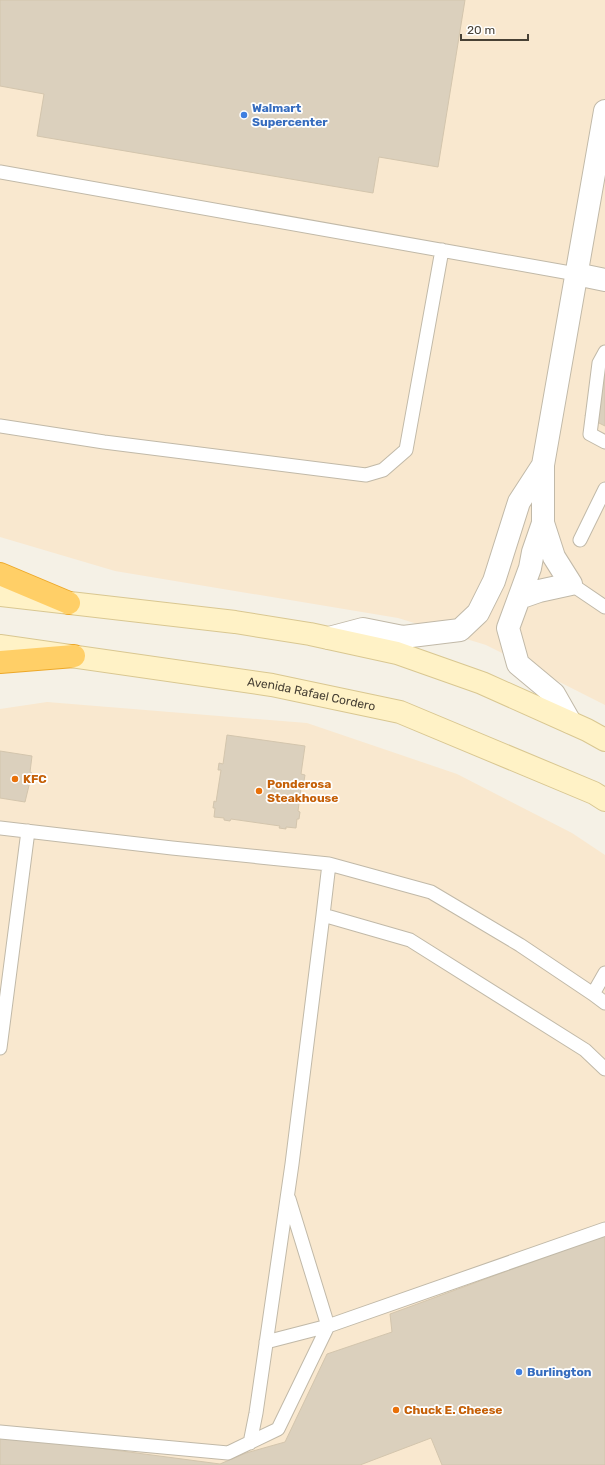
<svg xmlns="http://www.w3.org/2000/svg" width="605" height="1465" font-family="Rubik,sans-serif">
  <rect width="100%" height="100%" fill="#f5f1e6"/>
  <path fill="#f9e8cf" d="M0,0H605V705L486,645L398,618L115,571L0,537Z
    M47,702L307,723L457,774L572,833L605,855V1465H0V709Z"/>
  <path fill="#dbd0bd" stroke="#d3c5ad" d="M0,0H465L438,167L379,157L373,193L37,136L44,94L0,86Z
    M605,362V426L585,416L602,383Z
    M227,735L305,746L301,774L305,775L304,781H302L298,811L300,812L299,819H297L296,828L286,827V829L279,828L280,826L231,819L230,821L224,820V818L214,817L215,808H213L214,801L216,802L221,770H218L219,763L223,764Z
    M0,751L32,756L30,772L32,773L25,802L0,798Z
    M605,1235V1465H442L431,1438L360,1465H0V1435L220,1464L246,1453L285,1442L327,1354L392,1332L390,1314Z"/>
  <g fill="none" stroke-linecap="round" stroke-linejoin="round">
    <defs>
      <path id="service" d="M0,172L576,274
        M605,352L599,363L590,434L605,442
        M0,426L104,442L366,475L383,470L406,450L442,250
        M580,540L605,489
        M571,584L605,607
        M0,828L172,848L329,864L431,892L520,945L593,994L605,1003
        M323,915L410,940L585,1050L605,1069
        M593,994L605,973
        M0,1048L28,831
        M266,1342L328,1326L289,1199
        M0,1432L228,1453L278,1429L328,1326L605,1229
        M250,1443L256,1413L292,1164L323,915L329,864"/>
      <path id="minor" d="M576,274L605,280
        M519,598L539,591L571,584L554,557L543,523
        M329,638L363,629L403,637L460,630L478,613L494,581L519,502L543,465
        M570,722L554,694L518,664L508,628L530,568L533,552L543,523V465L605,111"/>
      <g id="secondary">
        <path d="M0,595L235,622L310,634L397,653L482,683L587,730L605,740"/>
        <path id="s1" d="M0,646L272,685L400,712L594,793L605,800"/>
      </g>
      <path id="motorway" d="M0,574L69,603
        M0,662L74,656"/>
    </defs>
    <use href="#service" stroke="#c1b9a8" stroke-width="15"/>
    <use href="#minor" stroke="#c1b9a8" stroke-width="24"/>
    <use href="#secondary" stroke="#d9c791" stroke-width="24"/>
    <use href="#motorway" stroke="#eda828" stroke-width="24"/>
    <use href="#service" stroke="#fff" stroke-width="13"/>
    <use href="#minor" stroke="#fff" stroke-width="22"/>
    <use href="#secondary" stroke="#fff2c6" stroke-width="22"/>
    <use href="#motorway" stroke="#ffcf67" stroke-width="22"/>
  </g>
  <g fill="#3f7fe0" stroke="#fff" stroke-width="1.5">
    <circle cx="244" cy="115" r="4"/>
    <circle cx="519" cy="1372" r="4"/>
  </g>
  <g fill="#e8710a" stroke="#fff" stroke-width="1.5">
    <circle cx="15" cy="779" r="4"/>
    <circle cx="259" cy="791" r="4"/>
    <circle cx="396" cy="1410" r="4"/>
  </g>
  <g text-anchor="middle" dominant-baseline="central" stroke-width="3.5" stroke-linejoin="round" paint-order="stroke">
    <g font-size="12" font-weight="bold" fill="#366cbe" stroke="#fff" text-anchor="start">
      <text x="252" y="108">Walmart<tspan x="252" dy="14">Supercenter</tspan></text>
      <text x="527" y="1372">Burlington</text>
    </g>
    <g font-size="12" fill="#484135" stroke="#fff">
      <text stroke="none"><textPath href="#s1" startOffset="315">Avenida Rafael Cordero</textPath></text>
    </g>
    <g font-size="12" font-weight="bold" fill="#c56008" stroke="#fff" text-anchor="start">
      <text x="23" y="779">KFC</text>
      <text x="267" y="784">Ponderosa<tspan x="267" dy="14">Steakhouse</tspan></text>
      <text x="404" y="1410">Chuck E. Cheese</text>
    </g>
  </g>
  <path d="M461 34v6h67v-6" fill="none" stroke="#484135" stroke-width="2"/>
  <text x="467" y="34" font-size="12" fill="#484135" stroke="#ffffff" stroke-width="3" paint-order="stroke">20 m</text>
</svg>
